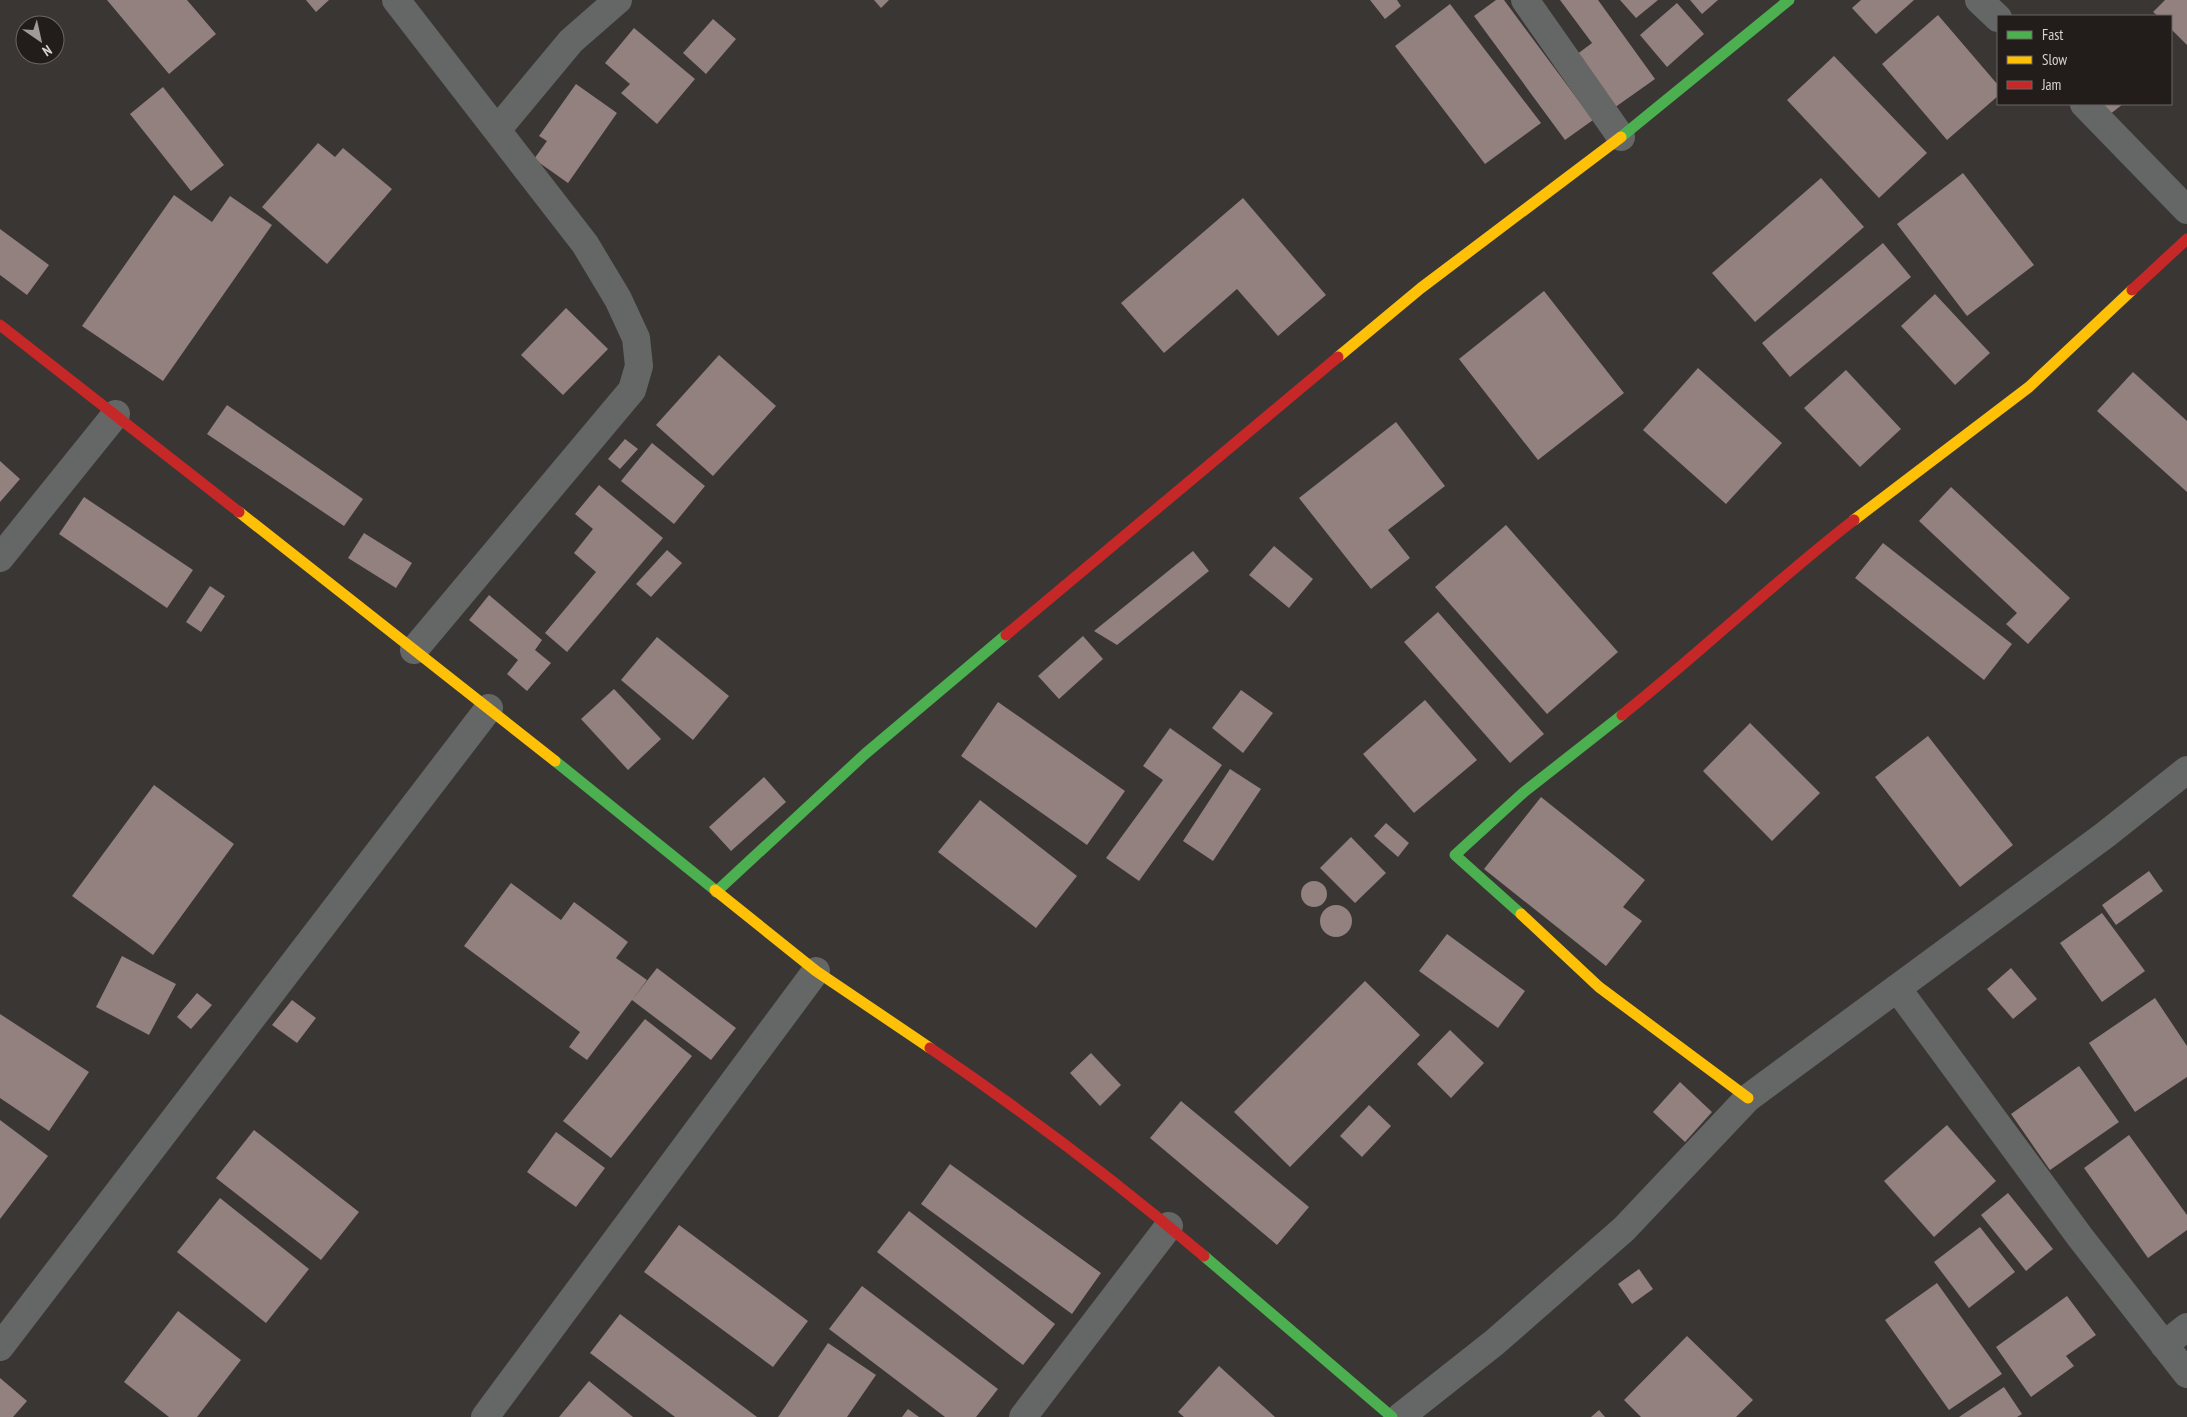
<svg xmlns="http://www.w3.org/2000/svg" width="2187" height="1417" font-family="'PT Sans Narrow',sans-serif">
  <rect width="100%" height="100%" fill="#3a3634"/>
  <path fill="#92817e" d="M107,0H187L216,34L169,74Z
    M306,0H329L316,12Z
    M874,0H889L881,8Z
    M1370,0H1397L1401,6L1385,19Z
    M1496,0H1504L1593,120L1565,140L1474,16Z
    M1560,0H1598L1655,79L1614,108L1576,55L1592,43Z
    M1620,0H1658L1636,18Z
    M1690,0H1718L1702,14Z
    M1861,0H1914L1876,34L1852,8Z
    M2165,0H2187V45L2171,29V16H2158L2153,12Z
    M1677,3L1704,34L1667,67L1640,35Z
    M1450,4L1541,123L1485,164L1395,46Z
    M1938,15L1998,85V96L1947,140L1882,64Z
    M713,19L736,39L706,74L683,53Z
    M634,28L695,79L657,124L621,93L630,84L605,63Z
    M1834,56L1927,153L1879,198L1787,100Z
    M576,84L617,113L568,183L534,159L547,141L539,136Z
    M163,87L224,165L191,191L130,114Z
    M2101,104H2123L2109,115Z
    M318,143L335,157L343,148L392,189L327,264L262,207Z
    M1963,173L2034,265L1967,316L1897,224Z
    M1821,178L1864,227L1755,322L1712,273Z
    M174,195L212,222L230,196L272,225L163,381L82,326Z
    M1243,198L1326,295L1278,336L1237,289L1164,353L1121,303Z
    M0,229L49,265L27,295L0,275Z
    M1883,243L1911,277L1790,377L1762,343Z
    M1544,291L1624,393L1538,460L1459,359Z
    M1935,294L1990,353L1955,385L1901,326Z
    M566,308L608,349L563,395L521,355Z
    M719,355L776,406L713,476L656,425Z
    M1698,368L1782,443L1726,504L1643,430Z
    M1846,370L1901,429L1860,467L1804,408Z
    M2133,372L2187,421V492L2097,411Z
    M227,405L363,499L344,526L207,434Z
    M1396,422L1445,486L1388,530L1410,558L1371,589L1299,498Z
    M625,439L638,449L620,469L608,459Z
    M652,443L705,486L674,524L621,481Z
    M0,461L20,479L0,502Z
    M599,485L663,538L567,652L545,633L596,572L574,553L593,529L575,514Z
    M1951,487L2070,598L2028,644L2006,624L2017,613L1919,521Z
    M84,497L193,570L167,608L59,534Z
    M1506,525L1618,652L1547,714L1435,587Z
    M364,533L412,563L396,588L348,558Z
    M1883,543L2012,644L1984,680L1855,578Z
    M1274,546L1313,579L1289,608L1249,575Z
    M667,550L682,563L651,597L636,584Z
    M1193,551L1209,571L1117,645L1094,631Z
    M210,586L225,596L201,632L186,622Z
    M489,595L542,640L535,650L551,663L527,691L507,674L518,660L469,620Z
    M1438,612L1544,734L1510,763L1404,642Z
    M1083,636L1103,659L1059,699L1038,676Z
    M657,637L729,696L693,740L621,680Z
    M614,689L661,739L628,770L581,719Z
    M1241,690L1273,713L1243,753L1212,728Z
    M1425,700L1477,760L1414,813L1363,754Z
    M998,702L1125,791L1087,845L961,756Z
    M1750,723L1820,793L1772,841L1703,771Z
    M1170,728L1222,765L1139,881L1106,858L1163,780L1143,766Z
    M1928,736L2013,845L1960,887L1875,777Z
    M1230,769L1261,789L1213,861L1183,841Z
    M764,777L786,802L731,851L709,827Z
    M154,785L234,844L153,955L72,896Z
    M1541,797L1645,880L1623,907L1642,921L1606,966L1484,869Z
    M980,800L1077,876L1036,928L938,852Z
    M1386,823L1409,843L1398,857L1374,836Z
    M1351,837L1386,873L1355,903L1320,868Z
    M2149,871L2163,891L2116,925L2102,905Z
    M1301 894a13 13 0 1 1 26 0a13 13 0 1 1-26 0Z
    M511,883L561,920L574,902L628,942L616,958L647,980L587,1060L569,1047L580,1032L464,946Z
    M1320 921a16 16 0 1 1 32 0a16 16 0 1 1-32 0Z
    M2102,913L2145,971L2102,1002L2060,943Z
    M1447,934L1525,991L1498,1028L1419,971Z
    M122,956L176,984L149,1035L96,1007Z
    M657,968L736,1028L711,1060L632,1000Z
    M2011,968L2037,999L2013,1019L1987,989Z
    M1365,981L1420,1035L1290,1167L1234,1112Z
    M197,993L212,1005L191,1029L177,1017Z
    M2155,998L2187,1046V1077L2135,1112L2089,1043Z
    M292,1000L316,1018L297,1043L272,1025Z
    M0,1014L89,1072L49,1131L0,1098Z
    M645,1019L692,1056L611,1158L563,1121Z
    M1450,1030L1484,1063L1451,1098L1417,1064Z
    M1091,1053L1121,1085L1100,1106L1070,1073Z
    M2079,1066L2119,1122L2050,1170L2011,1114Z
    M1680,1082L1712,1112L1685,1142L1653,1112Z
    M1181,1101L1309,1207L1277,1245L1150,1138Z
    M1369,1105L1391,1126L1362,1157L1340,1136Z
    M0,1120L48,1156L0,1219Z
    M1947,1125L1996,1181L1934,1237L1884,1181Z
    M254,1130L359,1212L321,1260L216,1178Z
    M556,1132L605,1168L576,1207L527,1172Z
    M2129,1135L2187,1215V1230L2148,1258L2084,1168Z
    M950,1164L1101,1273L1072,1314L921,1204Z
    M2008,1193L2053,1249L2026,1271L1981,1215Z
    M220,1198L309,1269L266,1323L177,1252Z
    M909,1211L1055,1324L1023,1365L877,1252Z
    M679,1225L808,1321L773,1367L644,1272Z
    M1980,1227L2015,1272L1969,1308L1934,1262Z
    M1639,1269L1653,1289L1632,1304L1618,1284Z
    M1937,1283L2002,1374L1949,1410L1885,1320Z
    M862,1286L998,1389L976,1417H945L829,1329Z
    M2067,1296L2096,1335L2066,1356L2074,1366L2031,1397L1996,1347Z
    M178,1311L241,1360L197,1417H169L124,1382Z
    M620,1314L757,1417H675L590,1353Z
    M1687,1336L1753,1400L1736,1417H1641L1624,1400Z
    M828,1343L876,1375L847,1417H778Z
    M1219,1366L1275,1417H1184L1178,1412Z
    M0,1378L27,1401L13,1417H0Z
    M589,1381L633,1417H559Z
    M2004,1387L2022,1414L2017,1417H1959Z
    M908,1409L919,1417H902Z
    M1599,1410L1605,1417H1591Z"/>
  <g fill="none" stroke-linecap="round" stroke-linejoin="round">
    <path stroke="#656666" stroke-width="28" d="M396,0L585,244L618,299L636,338L639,366L632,390L414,650
      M1525,0L1621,137
      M1979,0L1998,18
      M2084,104L2187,210
      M497,130L571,41L618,0
      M0,558L116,414
      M1897,988L2080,1237L2187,1374
      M2164,1345L2187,1327
      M0,1347L489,708
      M485,1417L816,971
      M1023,1417L1169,1226
      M1400,1417L1495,1342L1624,1229L1748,1098L2105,835L2187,770"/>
    <path stroke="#4caf50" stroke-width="11" d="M1621,137L1789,0
      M555,761L715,890
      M716,892L865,754L1006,635
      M1521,914L1455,855L1524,792L1622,715
      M1204,1256L1392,1417"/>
    <path stroke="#ffc107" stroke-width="11" d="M1338,357L1421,288L1621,137
      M239,512L555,761
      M1854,520L2029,387L2132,290
      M715,890L816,971L930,1048
      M1521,914L1599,987L1748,1098"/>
    <path stroke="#c62828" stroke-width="11" d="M2132,290L2187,239
      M0,325L239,512
      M1006,635L1338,357
      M1622,715C1701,652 1774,582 1854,520
      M930,1048C1024,1112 1117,1182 1204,1256"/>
  </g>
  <rect x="1997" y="15" width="175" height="90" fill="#221d1b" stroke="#6b6563"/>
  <rect x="2007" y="31" width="25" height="8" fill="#4caf50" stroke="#6b6563"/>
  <text x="2042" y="40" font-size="15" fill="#d8d2ce">Fast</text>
  <rect x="2007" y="56" width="25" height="8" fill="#ffc107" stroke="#6b6563"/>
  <text x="2042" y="65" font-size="15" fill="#d8d2ce">Slow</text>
  <rect x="2007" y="81" width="25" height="8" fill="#c62828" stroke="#6b6563"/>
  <text x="2042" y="90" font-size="15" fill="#d8d2ce">Jam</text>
  <g transform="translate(40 40) rotate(146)"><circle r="24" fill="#221d1b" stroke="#6b6563"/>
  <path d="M0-4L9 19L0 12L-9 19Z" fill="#a19b98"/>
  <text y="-8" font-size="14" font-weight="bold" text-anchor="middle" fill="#d8d2ce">N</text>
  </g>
</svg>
